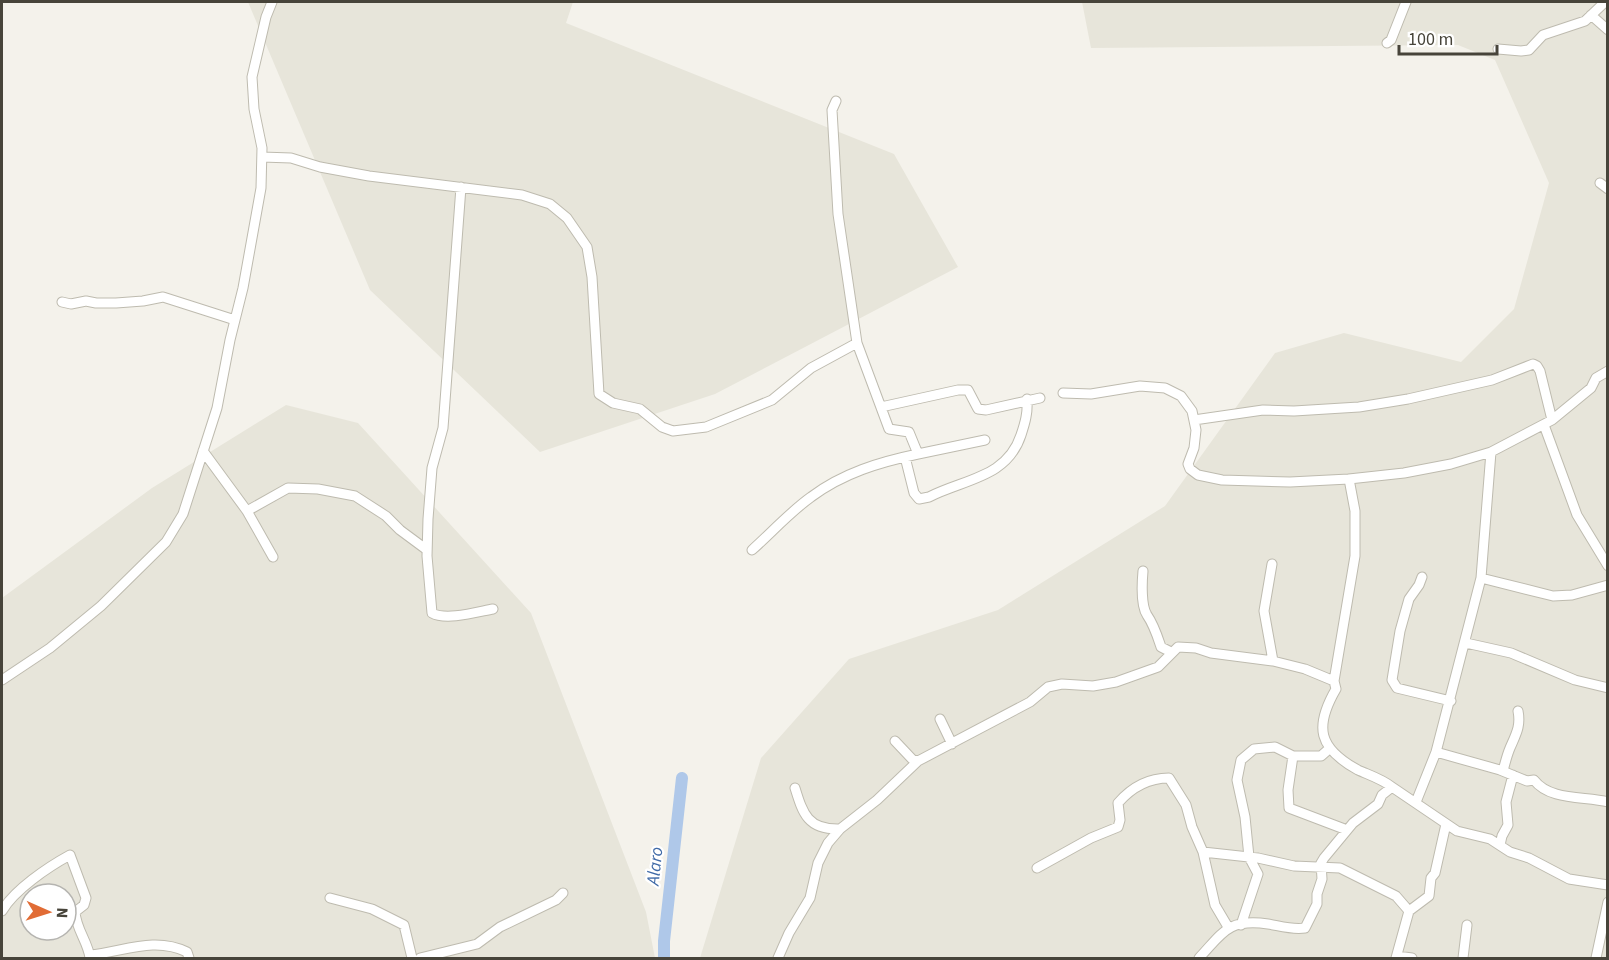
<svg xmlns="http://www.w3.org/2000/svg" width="1609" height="960" font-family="'Source Sans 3',sans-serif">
  <rect width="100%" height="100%" fill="#f4f2eb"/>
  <path fill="#e7e5da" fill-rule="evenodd" d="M248,2H573L566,23L894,154L958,267L715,394L540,452L370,290Z
    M1082,2H1607V958H700L761,758L849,659L998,610L1165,506L1275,353L1344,333L1461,362L1514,309L1549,183L1495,60L1458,45L1091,48Z
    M286,405L358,423L531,613L646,912L655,958H2V598L152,488ZM30,894H66V930H30Z"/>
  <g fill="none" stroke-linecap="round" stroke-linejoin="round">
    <path stroke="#afc8e9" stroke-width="12" d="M664,958V941L682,778"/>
    <defs>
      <path id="minor" d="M1591,15L1608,30
        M1387,43L1391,40L1406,2
        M1498,49L1521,51L1529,50L1543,35L1585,21L1605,2
        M262,157L291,158L320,167L369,176L522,195L550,204L567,218L587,247L592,277L599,394L613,403L640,409L662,427L673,431L706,427L772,400L811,368L857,343L838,214L832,110L836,101
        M1600,183L1608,189
        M461,187L443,428L432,468L428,519L427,556L432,613C446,621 477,612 493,609
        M62,302L71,304L86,301L96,303H116L143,301L163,297L235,320
        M1063,393L1091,394L1140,386L1165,388L1181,396L1192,411L1196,430L1194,448L1188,464L1190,469L1198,475L1222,480L1290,482L1349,479L1404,473L1451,464L1491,452L1552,420L1591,388L1596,378L1608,371
        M881,407L958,390H968L978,409L986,410L1040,398
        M1194,420L1263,410L1294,411L1359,407L1408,399L1492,380L1533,364L1537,366L1540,371L1552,420
        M1544,425L1577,515L1608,566
        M203,451L247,511L273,557
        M918,454L985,440
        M905,457L914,493L919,499L929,497C964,479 1007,478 1021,435C1025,423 1028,413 1027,399
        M247,511L288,488L318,489L355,496L386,516L400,530L427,550
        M752,550C771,533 790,512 811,497C843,473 880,462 918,454L909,432L889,429L857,343
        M1272,564L1264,611L1273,661
        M1143,571C1142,582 1141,606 1147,615C1154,625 1157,635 1161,647L1171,652
        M1422,577L1419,585L1409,599L1400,631L1392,680L1397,688L1451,701
        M1481,578L1553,596L1572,595L1608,585
        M1466,643L1511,653L1575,680L1608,688
        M2,680L50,648L101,606L166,542L183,514L217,408L230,340L243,288L261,188L262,148L254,109L252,77L266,17L272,2
        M1334,681L1355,556V511L1349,479
        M940,719L952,744
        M895,741L912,759L918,761L1030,702L1048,687L1062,684L1093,686L1116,682L1158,667L1178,647L1196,648L1211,653L1273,661L1305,669L1334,681L1336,689C1314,727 1318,748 1358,770C1369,775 1382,779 1392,787
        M1436,752L1500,770L1527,781L1534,780C1550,801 1585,796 1608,802
        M1293,756L1288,790L1289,808L1347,830
        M1503,771C1505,763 1507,755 1510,748C1516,734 1521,726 1518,711
        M795,788C803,814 808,830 840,829
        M1416,802L1436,752L1481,578L1491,452
        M1500,845L1502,836L1508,825L1506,802L1513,775
        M1203,852L1258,858L1294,866L1340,868L1396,896L1409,911
        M1037,868L1091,838L1118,827L1120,820L1118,803C1131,788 1148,778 1169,778L1186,805L1192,827L1203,852L1215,905L1228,927
        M330,898L372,909L404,925L412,958
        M2,911C14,890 48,867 70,855L86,898L84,905L75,912C76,929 88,942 90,958
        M1241,925L1258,874L1249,857L1245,817L1237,780L1241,760L1254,749L1275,747L1293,756H1321L1329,749
        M90,955C123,952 154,936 187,952L189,958
        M1397,956L1412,958
        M420,958L477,944L500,927L556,900L563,893
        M778,958L789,933L810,898L818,863L828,843L840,829L877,800L918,761
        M1199,958C1222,934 1227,918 1268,924C1280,926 1292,930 1305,928L1317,904V894L1322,879L1321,863L1324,858L1353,823L1378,804L1382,795L1392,787L1457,831L1490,839L1510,852L1529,858L1569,879L1608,885
        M1396,958L1409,911L1429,896L1431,878L1435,873L1446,824
        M1463,958L1467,925
        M1596,958L1608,902"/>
    </defs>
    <use href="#minor" stroke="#bebbaf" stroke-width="11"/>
    <use href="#minor" stroke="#fff" stroke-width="9"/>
  </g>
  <g text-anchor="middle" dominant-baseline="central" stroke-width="4.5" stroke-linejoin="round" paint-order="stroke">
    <g font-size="18" font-style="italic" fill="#3f6aa7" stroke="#fff">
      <text transform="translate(655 866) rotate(-84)">Alaro</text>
    </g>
  </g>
  <rect width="1609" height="960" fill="none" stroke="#47443a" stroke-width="6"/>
  <g transform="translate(48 912) rotate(93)"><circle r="28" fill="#ffffff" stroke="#b5b4b0" stroke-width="1.5"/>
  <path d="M0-4.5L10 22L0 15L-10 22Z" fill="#e16c35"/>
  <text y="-9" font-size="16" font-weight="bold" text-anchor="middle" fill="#47443a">N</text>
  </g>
  <path d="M1399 45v9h98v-9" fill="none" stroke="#47443a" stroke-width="3"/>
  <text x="1408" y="45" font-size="18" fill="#47443a" stroke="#ffffff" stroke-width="4.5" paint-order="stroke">100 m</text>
</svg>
